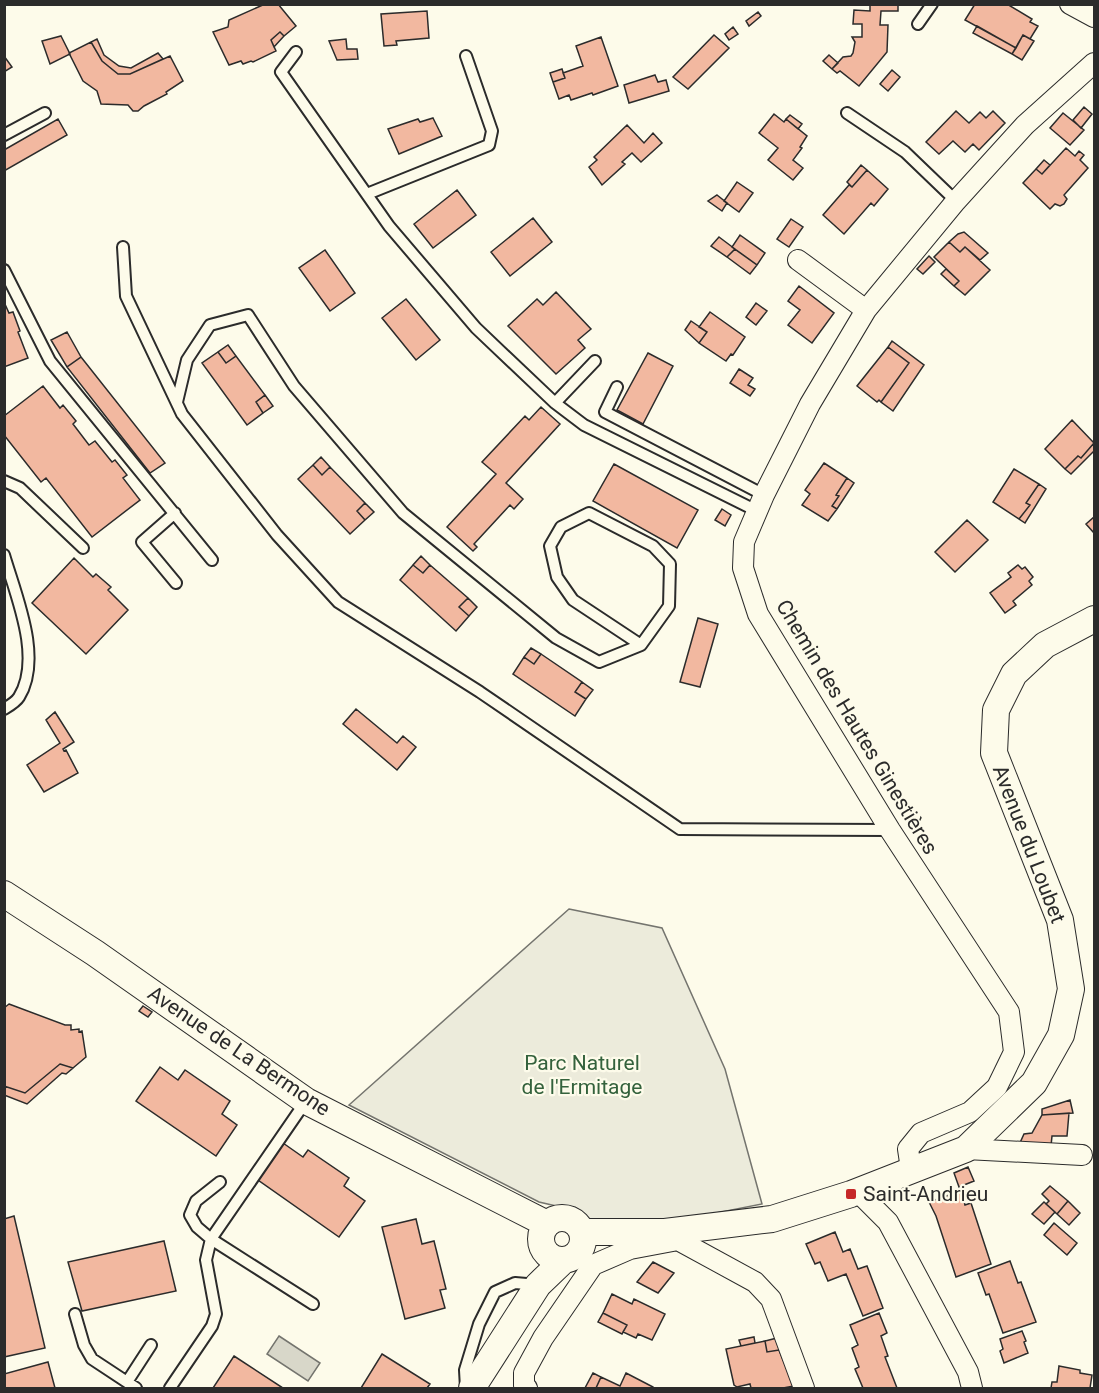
<svg xmlns="http://www.w3.org/2000/svg" width="1099" height="1393" font-family="Roboto,sans-serif">
  <rect width="100%" height="100%" fill="#fdfbea"/>
  <path fill="#ecebdb" stroke="#74746e" stroke-width="1.5" d="M569,909L662,928L725,1069L762,1204L681,1220H592L569,1209L539,1202L349,1105Z"/>
  <path fill="#d8d7c9" stroke="#74746e" stroke-width="1.5" d="M279,1336L320,1363L308,1381L267,1354Z"/>
  <path fill="#f2b8a0" stroke="#2b2b2b" stroke-width="1.5" d="M265,4H278L296,26L284,36L280,32L271,40L276,51L253,62L251,61L243,64L241,61L229,65L213,32L228,27L229,20Z
    M870,4H898V11H881L880,25H888L887,52L859,86L840,71L837,73L832,69L843,57L851,56L853,53L855,42L852,37H862V24H853L854,10L870,11Z
    M975,4H1007L1032,19L1030,22L1038,26L1030,39L1023,35L1016,48L965,20Z
    M427,11L429,38L396,41L397,45L384,46L381,14Z
    M758,12L761,16L749,26L746,21Z
    M977,26L1016,48L1012,54L973,33Z
    M733,27L738,34L729,40L725,34Z
    M280,32L284,36L274,47L271,40Z
    M714,35L729,48L688,89L673,77Z
    M1023,35L1034,41L1022,60L1012,54Z
    M61,36L70,54L50,64L42,41Z
    M601,37L618,86L593,95L592,93L571,100L569,95L559,99L553,82L565,78L563,73L583,66L576,46Z
    M97,39L104,55L119,66L131,68L158,53L163,59L130,74H118L102,61L91,42Z
    M346,39L347,49H357L358,59L337,60L329,41Z
    M91,42L102,61L118,74H130L170,56L183,81L166,92L167,94L144,106L138,111H133L128,105L101,104L97,91L83,81L69,53Z
    M829,55L838,63L832,69L823,61Z
    M4,56L12,67L4,72Z
    M562,69L565,78L553,82L550,73Z
    M892,70L900,77L888,91L880,84Z
    M655,75L658,82L666,80L669,91L629,103L624,85Z
    M1084,107L1092,114L1081,128L1073,120Z
    M956,111L969,123L980,112L986,118L993,111L1005,123L979,150L973,144L965,152L953,141L939,154L926,142Z
    M1063,113L1084,130L1070,145L1050,128Z
    M774,114L784,122L786,119L807,136L800,147L802,148L793,160L803,168L793,180L768,160L778,148L759,133Z
    M790,115L802,124L798,129L786,119Z
    M433,118L442,136L399,154L388,129L418,119L420,122Z
    M58,119L67,135L4,171V150Z
    M627,125L644,143L653,133L662,143L641,162L632,153L622,162L625,164L602,185L589,167L597,160L594,157Z
    M1066,148L1075,156L1079,151L1084,155L1080,160L1088,168L1064,195L1067,199L1064,204L1060,206L1055,204L1050,209L1023,183L1036,169L1042,174Z
    M1044,160L1050,165L1042,174L1036,169Z
    M861,165L867,170L852,187L847,182Z
    M867,170L888,189L874,206L871,203L844,234L823,215L849,185L852,187Z
    M737,182L753,193L739,212L724,201Z
    M457,190L476,215L433,248L414,224Z
    M717,195L727,203L722,211L708,201Z
    M533,218L552,242L510,276L491,252Z
    M791,219L803,227L789,247L777,239Z
    M964,232L988,253L980,260L965,247L960,252L949,242L958,234Z
    M740,235L765,253L757,265L732,247Z
    M719,237L735,249L727,257L711,246Z
    M949,242L960,252L965,247L990,270L965,295L954,286L959,281L934,257Z
    M735,249L757,265L750,274L727,257Z
    M325,250L355,293L330,311L299,268Z
    M929,256L935,262L923,274L917,269Z
    M946,269L959,281L954,286L941,274Z
    M799,286L834,313L812,343L788,325L800,310L788,301Z
    M556,292L591,329L578,340L585,348L556,374L508,326L537,299L543,305Z
    M406,299L440,340L416,360L382,318Z
    M4,302L9,313L13,312L20,331L18,332L28,358L4,367Z
    M756,303L767,311L756,325L746,317Z
    M710,312L745,337L733,355L731,354L726,361L699,343L707,332L699,327Z
    M691,321L707,332L699,343L685,330Z
    M67,332L81,357L67,367L51,340Z
    M892,341L924,365L893,411L881,402L909,363L888,347Z
    M228,345L236,356L226,363L218,352Z
    M888,347L909,363L881,402L879,400L877,402L857,386Z
    M218,352L226,363L236,356L265,395L256,402L263,413L247,425L202,363Z
    M648,353L673,366L643,424L617,410Z
    M81,357L165,463L150,473L67,367Z
    M739,369L753,378L748,385L755,389L750,396L730,383Z
    M43,386L60,408L63,405L76,421L73,424L89,445L95,441L112,462L115,460L127,475L123,478L140,500L92,537L46,478L41,482L4,435V416Z
    M265,395L273,406L263,413L256,402Z
    M541,407L560,424L506,483L523,499L514,509L510,505L474,544L477,547L473,551L447,527L496,474L482,462L525,416L529,420Z
    M1072,420L1094,443L1081,458L1078,456L1065,469L1045,449Z
    M1094,443V451L1071,474L1065,469L1078,456L1081,458Z
    M321,457L330,467L322,475L313,465Z
    M824,463L847,478L836,495L839,496L832,506L837,509L828,521L802,505L810,494L805,490Z
    M614,464L698,510L677,548L593,501Z
    M313,465L322,475L330,467L365,503L357,511L365,520L350,534L298,479Z
    M1014,469L1039,484L1026,503L1030,505L1019,519L993,502Z
    M847,478L854,483L837,509L832,506L839,496L836,495Z
    M1039,484L1046,489L1025,523L1019,519L1030,505L1026,503Z
    M365,503L374,512L365,520L357,511Z
    M722,509L731,515L725,526L715,520Z
    M1094,517V533L1086,524Z
    M967,520L988,540L955,572L935,552Z
    M421,556L430,565L423,573L413,565Z
    M74,558L93,577L96,574L111,587L108,590L128,610L86,654L32,603Z
    M413,565L423,573L430,565L468,598L459,607L469,616L456,631L400,580Z
    M1018,565L1022,569L1025,567L1033,577L1029,581L1032,585L1013,601L1016,605L1005,613L990,593L1011,577L1008,573Z
    M468,598L477,607L469,616L459,607Z
    M698,618L718,624L700,687L680,682Z
    M531,648L541,654L534,664L524,657Z
    M541,654L582,682L575,692L586,699L575,716L513,674L524,657L534,664Z
    M582,682L593,690L586,699L575,692Z
    M356,709L397,743L403,736L416,747L397,770L343,724Z
    M55,712L74,742L63,749L64,751L66,750L78,773L44,792L27,765L60,743L46,720Z
    M9,1004L65,1025H71V1030L79,1029V1032L82,1031L86,1057L73,1068L60,1064L25,1093L4,1086V1008Z
    M143,1006L152,1012L148,1017L139,1011Z
    M60,1064L73,1068L66,1074L62,1073L27,1104L4,1095V1086L25,1093Z
    M160,1067L178,1080L185,1070L230,1101L222,1114L237,1125L216,1156L136,1101Z
    M1070,1100L1073,1113L1042,1115V1109Z
    M1069,1113L1067,1136H1052L1051,1146L1019,1145L1024,1134L1032,1133L1042,1115Z
    M283,1143L303,1157L308,1150L349,1178L344,1186L365,1201L339,1237L258,1180Z
    M968,1167L974,1181L959,1187L954,1173Z
    M1050,1186L1068,1201L1057,1214L1046,1204L1049,1201L1042,1194Z
    M961,1191L965,1205L971,1203L991,1264L956,1277L936,1216L929,1202Z
    M1068,1201L1080,1213L1069,1225L1057,1214Z
    M1044,1202L1055,1212L1044,1224L1032,1214Z
    M14,1216L45,1348L4,1357V1219Z
    M416,1219L422,1244L434,1241L446,1289L440,1290L445,1308L405,1319L382,1227Z
    M1054,1223L1077,1243L1067,1255L1044,1235Z
    M835,1232L843,1252L850,1249L858,1269L867,1266L883,1308L863,1316L846,1274L828,1281L820,1262L815,1264L806,1244Z
    M164,1241L176,1291L82,1311L68,1262Z
    M1010,1261L1018,1283L1021,1282L1036,1322L1003,1333L989,1294L986,1295L978,1273Z
    M653,1262L674,1273L658,1293L637,1282Z
    M612,1294L632,1304L634,1299L665,1314L652,1340L638,1334L636,1338L623,1332L627,1325L603,1313Z
    M603,1313L627,1325L622,1334L598,1322Z
    M879,1313L887,1333L881,1336L888,1356L885,1357L897,1388H863L855,1369L859,1367L852,1348L858,1345L850,1325Z
    M1022,1331L1026,1341L1024,1342L1028,1353L1004,1363L1000,1351L1003,1349L1000,1339Z
    M754,1337L755,1343L741,1346L739,1340Z
    M777,1338L779,1350L767,1352L765,1341Z
    M765,1341L767,1352L779,1350L794,1386L783,1388H751L750,1384L737,1387L734,1385L726,1349Z
    M382,1354L430,1384L427,1388H361Z
    M234,1356L283,1388H213Z
    M48,1362L55,1388H4V1374Z
    M1059,1366L1080,1370V1373L1092,1375L1090,1388H1051L1052,1382H1057Z
    M593,1373L601,1377L596,1388H585Z
    M626,1373L653,1387V1388H596L601,1377L620,1386Z"/>
  <g fill="none" stroke-linecap="round" stroke-linejoin="round">
    <defs>
      <path id="service" d="M918,24L932,4
        M296,52L281,72L389,226L476,328L555,403
        M847,113L905,152L956,201
        M4,135L45,113
        M367,194L489,145L492,131L466,56
        M123,247L126,296L182,414L277,535L338,602L480,692L680,829L890,830
        M4,270L50,361L212,560
        M595,361L555,403L584,425L757,511
        M617,387L605,412L764,495
        M177,402L187,360L210,325L248,315L294,386L403,513L556,638L599,662L641,645L669,606L670,564L653,546L589,513L561,527L550,546L557,577L573,600L641,645
        M4,481L20,488L83,548
        M175,513L142,542L176,583
        M4,555C16,596 43,658 19,697C16,702 9,706 4,709
        M220,1182L196,1201L190,1215L197,1227L211,1239L313,1304
        M75,1314L84,1345L92,1359L136,1388
        M127,1382L151,1345
        M170,1388L212,1326L216,1314L206,1260L211,1239L306,1101
        M466,1388L465,1370L479,1324L495,1292L515,1283L538,1285"/>
      <path id="minor" d="M1070,4L1094,17
        M798,260L866,310
        M966,1149L1082,1155
        M911,1169L908,1149L921,1133L970,1112L997,1087L1014,1052L1009,1012L890,830L758,614L743,568L744,542L764,495L810,404L866,310L956,201L1025,125L1094,63
        M857,1191L888,1222L968,1372L972,1388
        M667,1234L755,1282L771,1299L804,1388
        M527,1388L524,1386V1373L543,1338L593,1265L630,1249L678,1240"/>
      <path id="tertiary" d="M4,894L95,953L306,1101L547,1224
        M541 1239a21 21 0 1 1 42 0a21 21 0 1 1-42 0Z
        M582,1232H665L772,1219L851,1194L966,1149L1034,1083L1061,1035L1071,989L1060,920L994,753L996,710L1014,674L1045,645L1094,619
        M472,1388L538,1285L564,1260"/>
    </defs>
    <use href="#service" stroke="#2b2b2b" stroke-width="14"/>
    <use href="#minor" stroke="#2b2b2b" stroke-width="22"/>
    <use href="#tertiary" stroke="#2b2b2b" stroke-width="28"/>
    <use href="#service" stroke="#fdfbea" stroke-width="10"/>
    <use href="#minor" stroke="#fdfbea" stroke-width="20"/>
    <use href="#tertiary" stroke="#fdfbea" stroke-width="26"/>
  </g>
  <rect fill="#c62828" stroke="#fdfbea" stroke-width="2" x="845" y="1188" width="12" height="12" rx="3"/>
  <g text-anchor="middle" dominant-baseline="central" stroke-width="4.5" stroke-linejoin="round" paint-order="stroke">
    <g font-size="21" fill="#2b2b2b" stroke="#fdfbea">
      <text transform="translate(857 727) rotate(59)">Chemin des Hautes Ginestières</text>
      <text transform="translate(1029 844) rotate(69)">Avenue du Loubet</text>
      <text transform="translate(239 1051) rotate(34)">Avenue de La Bermone</text>
    </g>
    <g font-size="21" fill="#34623c" stroke="#fdfbea">
      <text x="582" y="1063">Parc Naturel<tspan x="582" dy="24">de l'Ermitage</tspan></text>
    </g>
    <g font-size="21" fill="#2b2b2b" stroke="#fdfbea" text-anchor="start">
      <text x="863" y="1194">Saint-Andrieu</text>
    </g>
  </g>
  <rect width="1099" height="1393" fill="none" stroke="#2b2b2b" stroke-width="12"/>
</svg>
